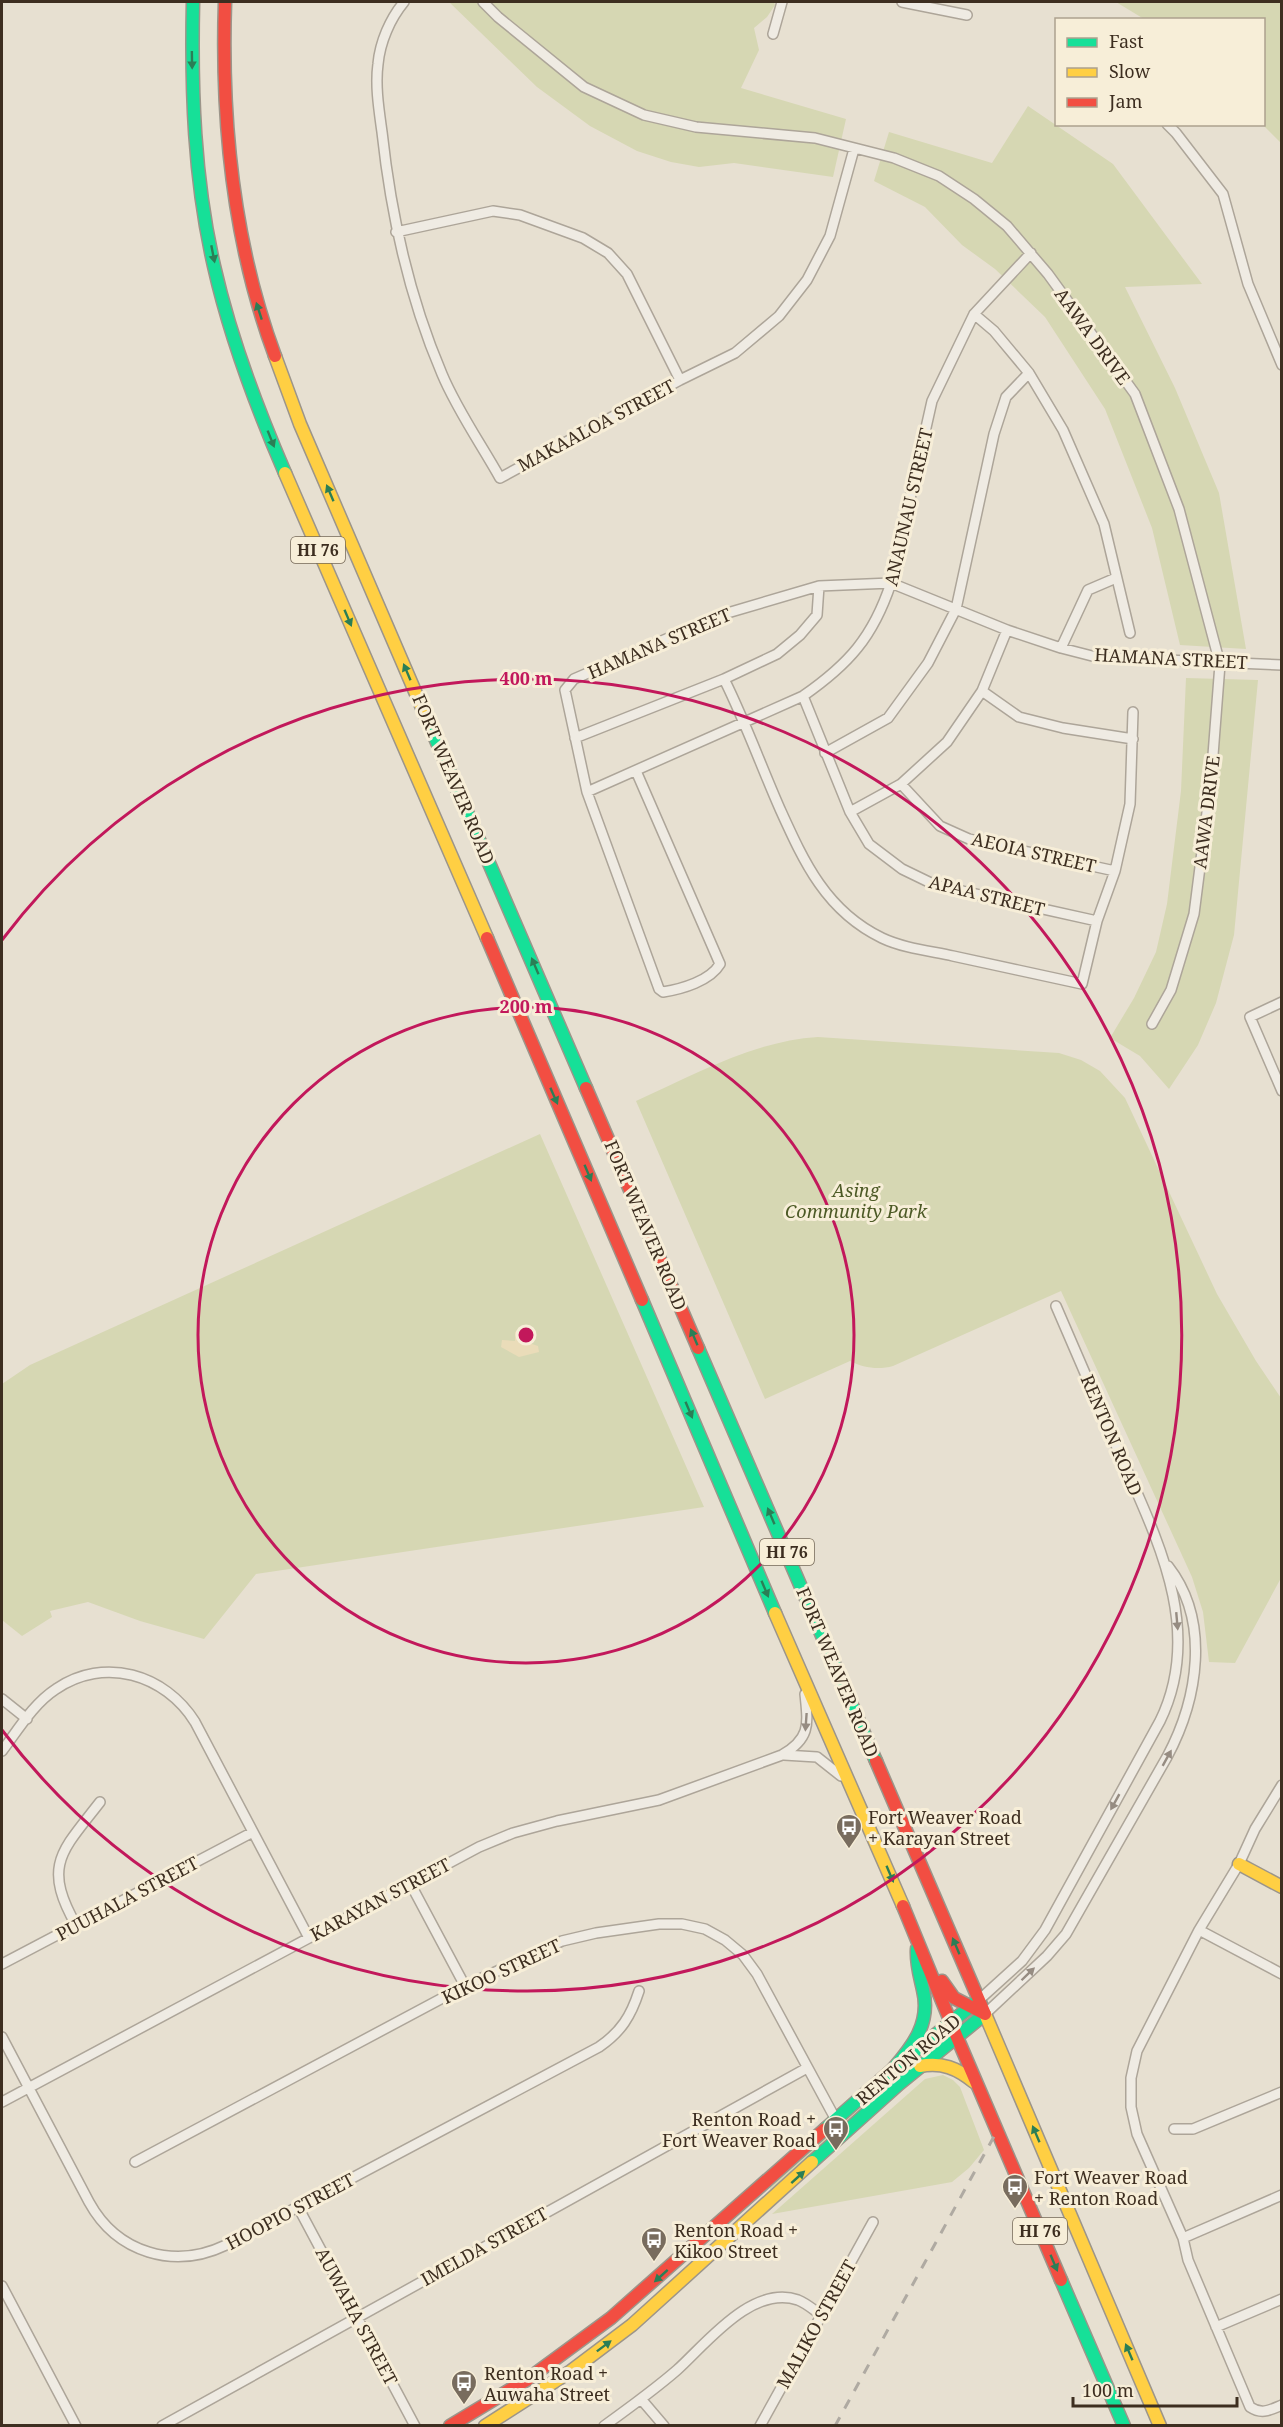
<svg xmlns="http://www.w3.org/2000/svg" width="1283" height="2427" font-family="'Noto Serif',serif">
  <rect width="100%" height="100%" fill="#e7e0d1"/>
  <path fill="#d6d7b3" d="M449,2H774L775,5L767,17L754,28L759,50L741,88L846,119L833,177L734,163L699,167L671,162L637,151L590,126L537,87Z
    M1116,2H1281V143L1263,125L1264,20L1144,19Z
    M1028,106L1113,164L1202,284L1125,287L1175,388L1219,493L1246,649L1180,645L1152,528L1105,409L1045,317L995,269L962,245L925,207L874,181L889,132L992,163Z
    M1186,678L1258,680L1234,935L1216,1003L1198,1045L1169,1089L1140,1056L1110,1038L1134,998L1156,952L1167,904L1181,791Z
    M818,1037L1059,1053L1081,1060L1100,1071L1125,1098L1217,1294L1256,1361L1281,1398V1578L1235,1663L1209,1662L1203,1612L1192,1577L1061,1291L893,1366C879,1370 863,1368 850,1361L765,1399L636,1101C694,1075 753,1041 818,1037Z
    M540,1134L704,1507L256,1574L204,1639L140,1621L88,1602L50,1611L52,1617L22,1636L2,1620V1384L30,1365Z
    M943,2075L953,2080L960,2087L984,2150L969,2168L952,2182L772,2214L925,2079Z
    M891,2079L830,2142L772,2192L770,2191V2186Z"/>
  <path fill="#eadcb9" d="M519,1330L526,1342L538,1346L539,1352L519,1357L501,1347L502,1340L515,1341V1332Z"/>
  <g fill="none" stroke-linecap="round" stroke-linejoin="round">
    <defs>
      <path id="street" d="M404,2C390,19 380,42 378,64C375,86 379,110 382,132C391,215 409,297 442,374C457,410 481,444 500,478L680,380L735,353L779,316L807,280L830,236L854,149
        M483,2L498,17L584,87L644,115L696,127L815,138L894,158L939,176L974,199L1007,226L1048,274L1135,394L1179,509L1220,664L1211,781L1194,914L1171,990L1152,1024
        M902,2L967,15
        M773,34L782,2
        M1167,124L1176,133L1223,194L1248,284L1282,365
        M396,232L493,211L520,215L583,238L608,253L627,274L680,380
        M974,314L994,331L1029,373L1063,430L1104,524L1130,633
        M1061,648L1088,590L1116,578
        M724,679C745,721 761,766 780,809C804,862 826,911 882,938C903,948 930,951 953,956C996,965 1039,975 1082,984L1097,921L1115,871L1130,804L1133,712
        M982,691L1019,717L1063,728L1133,739
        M803,696L850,812L869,844L902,869L935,885L1097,921
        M575,738L724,679L777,654L800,635L817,615L819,586
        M825,753L888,718L928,663L956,609L994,434L1006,397L1029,373
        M636,771L720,964C710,981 682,989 663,992L659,989L587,792L565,690L574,679L724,614L819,586L891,583L1007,630L1061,648L1096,657L1282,665
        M901,784L940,826L969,839L1115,871
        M587,792L803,696C849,664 873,637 891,583L932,401L974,314L1031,253
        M850,812L901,784L947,742L982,691L1007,630
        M1282,1002L1250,1017L1282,1091
        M2,1699L27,1719
        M2,1751C18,1730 33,1704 56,1689C104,1656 165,1674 195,1722L309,1938
        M784,1755L817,1757L841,1776
        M1282,1785L1255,1829L1239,1864L1199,1930L1282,1974
        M410,1883L465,1986
        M76,1925C42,1865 62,1851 100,1802
        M2,1964L253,1832
        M979,2000L1022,1961L1045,1930L1160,1721C1205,1629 1156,1537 1119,1452C1098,1403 1077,1354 1056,1306
        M985,2014L1047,1956L1066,1934L1167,1757C1198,1699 1211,1621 1168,1566
        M2,2037L89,2202C117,2253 174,2270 226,2245L599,2047C621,2032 631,2016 639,1991
        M2,2102L479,1847L513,1833L557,1821L659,1800L782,1755C811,1738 808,1724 805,1694
        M1174,2129H1193L1282,2092
        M135,2162L465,1986L562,1941L596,1933L659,1924H682L705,1929L725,1940L743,1955L757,1974L836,2120
        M1282,2195L1183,2238L1188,2260L1250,2407C1262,2415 1270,2410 1282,2405
        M298,2207L415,2426
        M1183,2238L1137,2134L1131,2107V2078L1137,2051L1199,1930
        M2,2286L76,2426
        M1216,2327L1282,2299
        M641,2399L664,2426
        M162,2426L807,2068
        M604,2426C629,2408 654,2390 677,2370C706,2344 752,2284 798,2300C806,2303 814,2310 821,2315
        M760,2426L873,2222"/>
      <path id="fast" d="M193,2C191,90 194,179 214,266C230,337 256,406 285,473
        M426,717L586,1088
        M642,1300L775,1613
        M698,1348L876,1761
        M893,2069C913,2046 931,2023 923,1990C920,1976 916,1964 917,1949
        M825,2129L893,2069L976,2002
        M812,2162L899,2084L985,2014
        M1061,2280L1124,2426"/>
      <path id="slow" d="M275,356L300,424L426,717
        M285,473L487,938
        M775,1613L903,1906
        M1239,1864L1282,1887
        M985,2014L1160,2426
        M920,2066C942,2062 957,2068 974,2082
        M485,2426L571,2371L632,2325L812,2162"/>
      <path id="jam" d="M225,2C221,122 233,243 275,356
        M487,938L642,1300
        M586,1088L698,1348
        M876,1761L985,2014
        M903,1906L956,2035
        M942,1981L954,1998L985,2014
        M956,2035L1061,2280
        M450,2426L528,2379L611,2318L825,2129"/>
    </defs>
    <use href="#street" stroke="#ada599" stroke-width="12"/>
    <use href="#fast" stroke="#9c958a" stroke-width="15"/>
    <use href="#slow" stroke="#9c958a" stroke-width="15"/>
    <use href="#jam" stroke="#9c958a" stroke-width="15"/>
    <use href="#street" stroke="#efebe3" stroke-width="9"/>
    <use href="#fast" stroke="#16e098" stroke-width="12"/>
    <use href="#slow" stroke="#ffcf43" stroke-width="12"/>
    <use href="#jam" stroke="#f24e42" stroke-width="12"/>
    <path stroke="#afaaa2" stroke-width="3" stroke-dasharray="10 10" stroke-linecap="butt" d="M835,2426L997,2131"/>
  </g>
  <defs><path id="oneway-solid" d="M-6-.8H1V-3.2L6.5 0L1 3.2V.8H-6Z" transform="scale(1.5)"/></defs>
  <g fill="#2b7e56">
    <use href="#oneway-solid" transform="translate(192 60) rotate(89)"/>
    <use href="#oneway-solid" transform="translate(213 254) rotate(79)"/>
    <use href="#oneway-solid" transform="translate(259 311) rotate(-108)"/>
    <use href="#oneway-solid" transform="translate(271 439) rotate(68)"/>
    <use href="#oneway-solid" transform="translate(330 493) rotate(-113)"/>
    <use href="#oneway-solid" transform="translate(348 618) rotate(67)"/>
    <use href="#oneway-solid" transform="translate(407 672) rotate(-113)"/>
    <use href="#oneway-solid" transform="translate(535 966) rotate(-113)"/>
    <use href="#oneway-solid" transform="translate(554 1096) rotate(66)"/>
    <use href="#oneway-solid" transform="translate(588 1173) rotate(67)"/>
    <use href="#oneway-solid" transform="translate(694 1337) rotate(-113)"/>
    <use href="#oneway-solid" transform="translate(689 1410) rotate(67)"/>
    <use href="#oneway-solid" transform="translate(771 1516) rotate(-113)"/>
    <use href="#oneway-solid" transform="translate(765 1589) rotate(67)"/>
    <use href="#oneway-solid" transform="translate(890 1874) rotate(67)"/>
    <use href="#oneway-solid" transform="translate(956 1946) rotate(-113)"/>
    <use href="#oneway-solid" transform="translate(1036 2134) rotate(-113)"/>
    <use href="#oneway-solid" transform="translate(798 2177) rotate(-42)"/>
    <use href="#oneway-solid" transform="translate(1054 2263) rotate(67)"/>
    <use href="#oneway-solid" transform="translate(661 2276) rotate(138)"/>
    <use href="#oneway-solid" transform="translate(604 2346) rotate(-37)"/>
    <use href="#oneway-solid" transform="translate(1129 2352) rotate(-113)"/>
  </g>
  <g fill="#968c82">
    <use href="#oneway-solid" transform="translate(1177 1621) rotate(85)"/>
    <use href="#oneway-solid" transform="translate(806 1722) rotate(94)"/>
    <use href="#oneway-solid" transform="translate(1167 1758) rotate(-61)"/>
    <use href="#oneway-solid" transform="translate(1115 1802) rotate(119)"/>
    <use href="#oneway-solid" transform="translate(1028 1974) rotate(-44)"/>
  </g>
  <g fill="none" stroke="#c2185b" stroke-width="3">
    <circle cx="526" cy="1335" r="328"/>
    <path d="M2 940A656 656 0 1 1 2 1730"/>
  </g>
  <defs>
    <symbol id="bus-pin" viewBox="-11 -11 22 30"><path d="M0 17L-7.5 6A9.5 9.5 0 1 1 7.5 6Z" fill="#786c5e" stroke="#f7eed8"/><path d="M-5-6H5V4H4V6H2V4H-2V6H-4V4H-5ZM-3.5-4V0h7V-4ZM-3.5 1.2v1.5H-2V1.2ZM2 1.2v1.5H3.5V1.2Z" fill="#fff"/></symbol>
  </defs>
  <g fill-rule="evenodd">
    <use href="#bus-pin" x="834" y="1812" width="30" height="40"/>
    <use href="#bus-pin" x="821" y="2114" width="30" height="40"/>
    <use href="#bus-pin" x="1000" y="2172" width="30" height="40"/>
    <use href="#bus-pin" x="639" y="2225" width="30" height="40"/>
    <use href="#bus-pin" x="449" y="2368" width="30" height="40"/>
  </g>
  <g text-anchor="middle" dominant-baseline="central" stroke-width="6" stroke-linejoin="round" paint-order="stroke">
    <g fill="#f7eed8" stroke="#756857" stroke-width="1.5">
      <rect x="291" y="537" width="54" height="26" rx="4.5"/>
      <rect x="760" y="1539" width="54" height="26" rx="4.5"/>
      <rect x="1013" y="2218" width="54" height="26" rx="4.5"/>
    </g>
    <g font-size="16" font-weight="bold" fill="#3d2e20">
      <text x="318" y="550">HI 76</text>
      <text x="787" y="1552">HI 76</text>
      <text x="1040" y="2231">HI 76</text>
    </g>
    <g font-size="18" fill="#3d2e20" stroke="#f7eed8">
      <text transform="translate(1093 336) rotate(54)">AAWA DRIVE</text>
      <text transform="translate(596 425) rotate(-28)">MAKAALOA STREET</text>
      <text transform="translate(908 507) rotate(-77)">ANAUNAU STREET</text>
      <text transform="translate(659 643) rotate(-23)">HAMANA STREET</text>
      <text transform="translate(1171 658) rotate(3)">HAMANA STREET</text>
      <text transform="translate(454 779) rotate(67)">FORT WEAVER ROAD</text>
      <text transform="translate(1206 812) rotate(-83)">AAWA DRIVE</text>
      <text transform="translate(1034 852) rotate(13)">AEOIA STREET</text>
      <text transform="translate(987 895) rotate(14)">APAA STREET</text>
      <text transform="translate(646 1225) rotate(67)">FORT WEAVER ROAD</text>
      <text transform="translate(1112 1435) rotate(67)">RENTON ROAD</text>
      <text transform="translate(838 1672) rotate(67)">FORT WEAVER ROAD</text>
      <text transform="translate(127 1898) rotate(-28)">PUUHALA STREET</text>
      <text transform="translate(380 1899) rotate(-28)">KARAYAN STREET</text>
      <text transform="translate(501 1971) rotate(-25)">KIKOO STREET</text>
      <text transform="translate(908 2059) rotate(-40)">RENTON ROAD</text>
      <text transform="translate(290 2211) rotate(-28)">HOOPIO STREET</text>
      <text transform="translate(484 2246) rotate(-29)">IMELDA STREET</text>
      <text transform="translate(357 2316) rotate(62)">AUWAHA STREET</text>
      <text transform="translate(816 2324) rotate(-61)">MALIKO STREET</text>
    </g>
    <g font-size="18" font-style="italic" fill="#4d5a26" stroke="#f7eed8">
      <text x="856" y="1190">Asing<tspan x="856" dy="21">Community Park</tspan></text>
    </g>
    <g font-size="18" fill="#3d2e20" stroke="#f7eed8" text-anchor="start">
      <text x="868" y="1817">Fort Weaver Road<tspan x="868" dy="21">+ Karayan Street</tspan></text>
      <text x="816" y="2119" text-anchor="end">Renton Road +<tspan x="816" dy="21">Fort Weaver Road</tspan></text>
      <text x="1034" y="2177">Fort Weaver Road<tspan x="1034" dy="21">+ Renton Road</tspan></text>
      <text x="674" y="2230">Renton Road +<tspan x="674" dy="21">Kikoo Street</tspan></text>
      <text x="484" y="2373">Renton Road +<tspan x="484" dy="21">Auwaha Street</tspan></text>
    </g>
  </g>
  <circle cx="526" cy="1335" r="9" fill="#c2185b" stroke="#f7eed8" stroke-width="3"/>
  <g font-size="18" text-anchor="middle" font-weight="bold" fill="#c2185b" stroke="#f7eed8" stroke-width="6" stroke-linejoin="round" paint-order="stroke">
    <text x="526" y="685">400 m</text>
    <text x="526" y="1013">200 m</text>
  </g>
  <rect width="1283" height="2427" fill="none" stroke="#3d2e20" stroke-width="6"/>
  <rect x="1055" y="18" width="210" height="108" fill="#f7eed8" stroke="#ada18e" stroke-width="1.5"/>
  <rect x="1067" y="38" width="30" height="9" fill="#16e098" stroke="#ada18e" stroke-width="1.5"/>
  <text x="1109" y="48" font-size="18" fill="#3d2e20">Fast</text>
  <rect x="1067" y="68" width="30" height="9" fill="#ffcf43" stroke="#ada18e" stroke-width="1.5"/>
  <text x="1109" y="78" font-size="18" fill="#3d2e20">Slow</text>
  <rect x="1067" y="98" width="30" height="9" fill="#f24e42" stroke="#ada18e" stroke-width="1.5"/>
  <text x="1109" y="108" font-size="18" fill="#3d2e20">Jam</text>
  <path d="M1073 2397v9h164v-9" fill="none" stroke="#3d2e20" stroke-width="3"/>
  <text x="1082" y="2397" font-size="18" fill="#3d2e20" stroke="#f7eed8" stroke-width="4.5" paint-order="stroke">100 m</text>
</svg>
